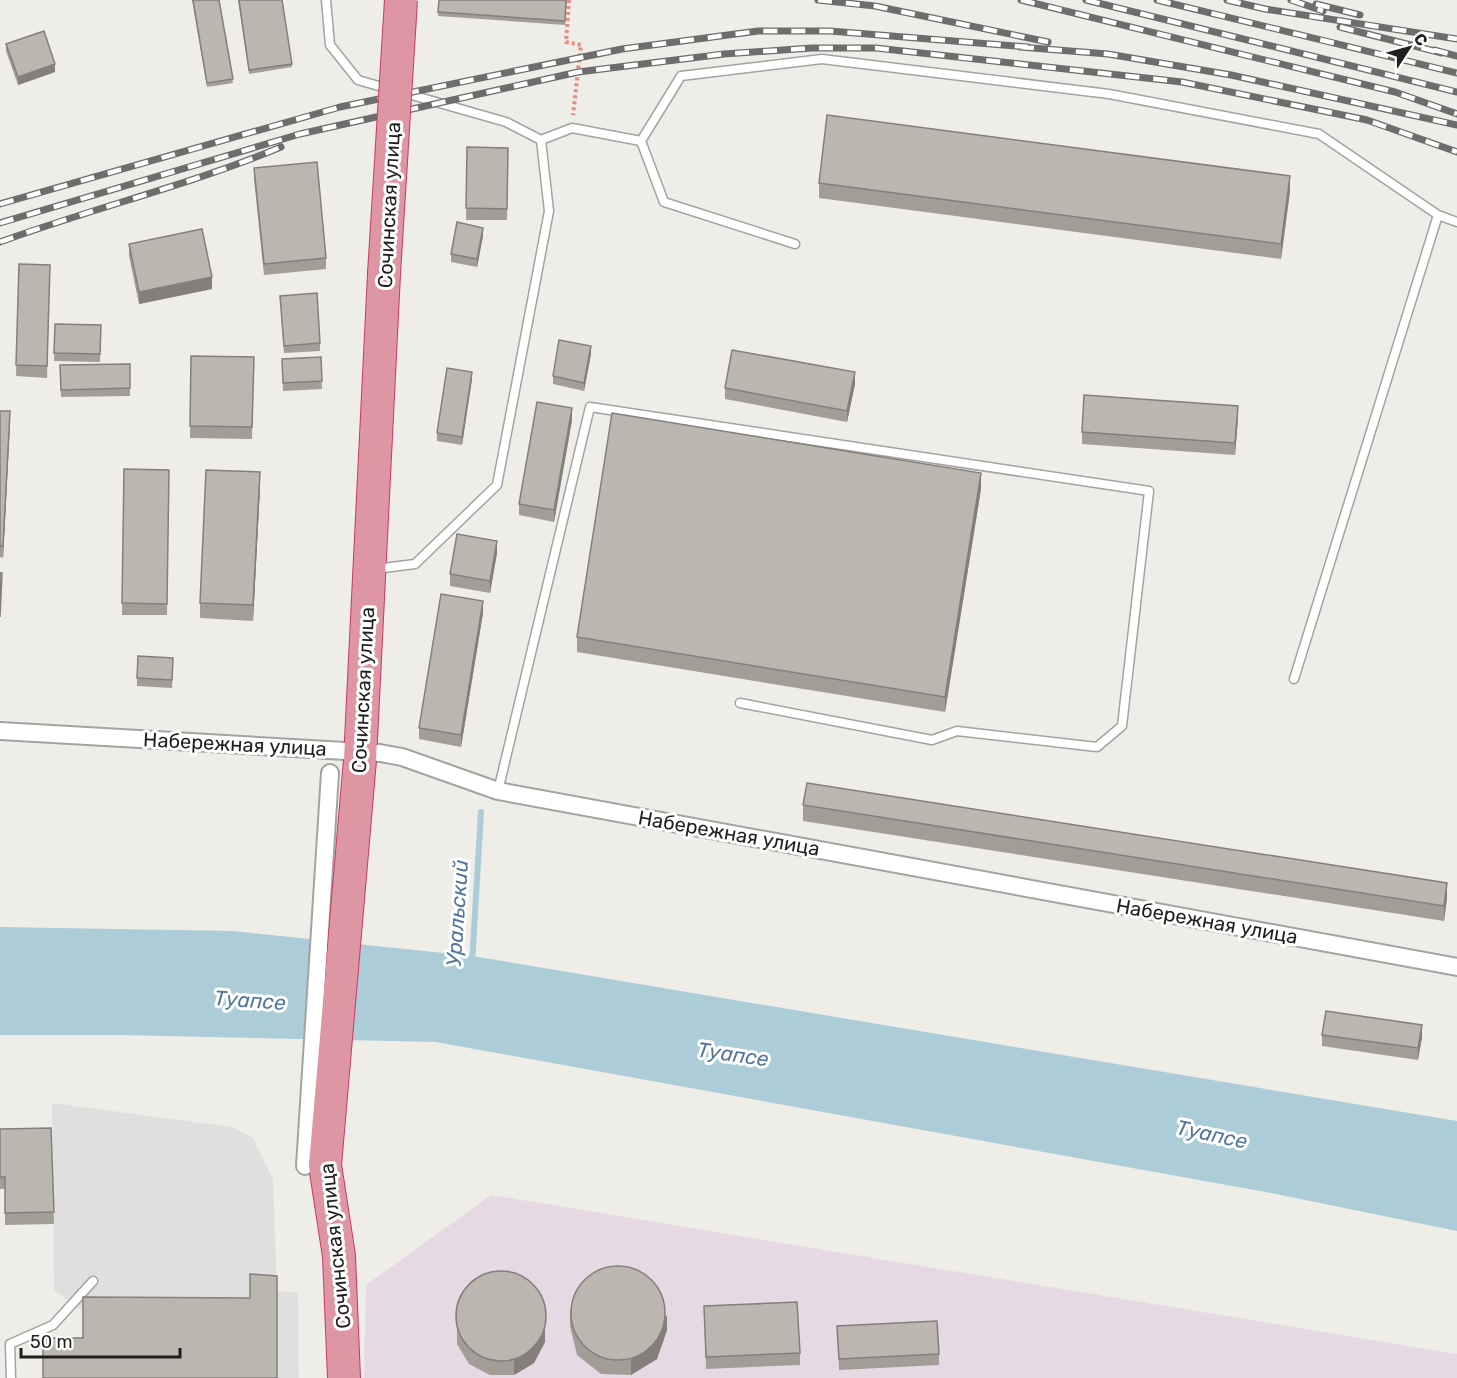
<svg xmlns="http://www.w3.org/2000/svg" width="1457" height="1378" font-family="Rubik,sans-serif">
  <rect width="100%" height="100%" fill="#efede7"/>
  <path fill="#e7d9e4" d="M491,1195L1457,1354V1378H364L366,1285Z"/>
  <path fill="#dfdfdf" d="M52,1103L232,1127L253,1138L273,1179L277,1291L298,1292L299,1378H277L250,1313L83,1312L54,1290Z"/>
  <path fill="#acccd8" d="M0,927L233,931L472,956L1457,1121V1231L1271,1193L436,1042L119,1035H0Z"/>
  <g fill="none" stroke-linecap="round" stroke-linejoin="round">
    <path stroke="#acccd8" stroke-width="6" d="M472,964L481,812"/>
    <defs>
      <path id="lane" d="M326,0L330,45L358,80L389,89
        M541,140L572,128L641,141L681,76L822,59L1109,94L1319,134L1438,215L1457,222
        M641,141L664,202L795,244
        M375,569L415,564L497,485L549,211L541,140L506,122L401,92
        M1294,679L1438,215
        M498,791L590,407L1149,491L1122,726L1097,747L957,731L932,740L740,703
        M11,1378L10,1344L53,1325L93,1281"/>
      <path id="street" d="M0,731L380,753L402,757L498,791L1457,967
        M305,1166L330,773"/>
      <path id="highway" d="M344,1378L339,1256L325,1165L360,760L384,274"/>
    </defs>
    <use href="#lane" stroke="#a3a3a3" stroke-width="11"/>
    <use href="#street" stroke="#a3a3a3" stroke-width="20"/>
    <use href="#highway" stroke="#c93865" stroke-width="34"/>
    <path stroke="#eb8b7b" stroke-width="4" stroke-dasharray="3 3" stroke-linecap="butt" d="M569,0L566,42L581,45L573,115"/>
    <use href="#lane" stroke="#fff" stroke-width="8"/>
    <use href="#street" stroke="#fff" stroke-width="16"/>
    <use href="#highway" stroke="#de97a2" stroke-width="32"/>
    <defs>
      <path id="rail" d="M818,0L875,6L1048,42
        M1021,0L1395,92L1457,114
        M1086,0L1457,92
        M1157,0L1457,73
        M1227,0L1265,9L1457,39
        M1291,0L1323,11
        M1316,4L1360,15
        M1340,27L1442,53
        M1020,47L1108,54L1231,75L1457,125
        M1434,50L1457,56
        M0,204L340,107L622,49L758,31H830L1028,47
        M0,223L300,134L578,72L724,54L812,48H876L1182,82L1367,120L1457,152
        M0,242C93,208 190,185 281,147"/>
    </defs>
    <use href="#rail" stroke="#6d6d6d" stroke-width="7"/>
    <use href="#rail" stroke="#fff" stroke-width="4.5" stroke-dasharray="14" stroke-linecap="butt"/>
    <defs>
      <path id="highway-bridge" d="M384,274L401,0"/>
    </defs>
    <use href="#highway-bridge" stroke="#c93865" stroke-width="34" stroke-linecap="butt"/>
    <use href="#highway-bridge" stroke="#de97a2" stroke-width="32"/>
  </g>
  <path fill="#a29d97" d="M192,0H219L233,83L207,87Z
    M238,0H282L292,67L249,74Z
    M439,0H567L565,25L438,16Z
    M6,44L55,72L18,85L6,51Z
    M467,147L508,148L507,220H466Z
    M254,168L326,258V269L264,275L254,179Z
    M819,183L1290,191L1281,259L819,198Z
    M483,236L477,267L451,262V254Z
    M129,244L212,289L139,304L129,256Z
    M19,264L50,265L47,378L16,376Z
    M280,296L320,343V351L284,353Z
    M55,324L101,325L100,362L54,361Z
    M591,354L584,391L553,384V376Z
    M191,356L254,357L252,439L190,438Z
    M321,357L322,389L283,391L282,359Z
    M130,364V396L61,397L60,365Z
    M472,379L462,445L437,441V433Z
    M855,384L847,422L725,399V388Z
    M0,411L10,423L3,558L0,557Z
    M1238,418L1235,455L1082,444V432Z
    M572,420L554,522L519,515V504Z
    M124,469L169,470L167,615H122Z
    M260,488L253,621L200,618V603Z
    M981,489L945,712L577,652V637Z
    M497,553L490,593L450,586V574Z
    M483,613L461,747L419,739V728Z
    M173,666L172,688L137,686V678Z
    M803,805L1447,898L1444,921L803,821Z
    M1322,1035L1422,1037L1418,1060L1322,1046Z
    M51,1128L54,1224L5,1225V1189H0V1129Z
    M457,1304L545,1342L534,1363L514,1375H490L469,1364L457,1344Z
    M704,1306L800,1353V1365L706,1369Z
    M570,1310L667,1330L657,1359L631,1375L601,1374L577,1355L570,1326Z
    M837,1326L939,1354V1365L839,1370Z"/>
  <path fill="#847f7b" d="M55,64V72L18,85V77Z
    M1290,176V191L1281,259V244Z
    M483,228V236L477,267V259Z
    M212,277V289L139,304V292Z
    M591,346V354L584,391V383Z
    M472,372V379L462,445V437Z
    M855,372V384L847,422V411Z
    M1238,406V418L1235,455V443Z
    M572,408V420L554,522V510Z
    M10,411V423L3,558V546Z
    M260,472V488L253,621V605Z
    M981,473V489L945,712V697Z
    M497,541V553L490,593V581Z
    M483,601V613L461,747V735Z
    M1447,883V898L1444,921V906Z
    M1422,1025V1037L1418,1060V1048Z
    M667,1315V1330L657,1359L631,1375V1360Z
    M545,1327V1342L534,1363L514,1375V1360Z"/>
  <path fill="#bcb6b0" stroke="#847f7b" stroke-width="1.5" d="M193,0H219L233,79L207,83Z
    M239,0H282L292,64L249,70Z
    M439,0H566L565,21L438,12Z
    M44,31L55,64L18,77L6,44Z
    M827,115L1290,176L1281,244L819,183Z
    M467,147L508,148L507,209L466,208Z
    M317,162L326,258L264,264L254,168Z
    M457,222L483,228L477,259L451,254Z
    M202,229L212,277L139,292L129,244Z
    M19,264L50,265L47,366L16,365Z
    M317,293L320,343L284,346L280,296Z
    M55,324L101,325L100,354L54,353Z
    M559,340L591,346L584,383L553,376Z
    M732,350L855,372L847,411L725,388Z
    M191,356L254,357L252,427L190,426Z
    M321,357L322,381L283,383L282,359Z
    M130,364V388L61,390L60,365Z
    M447,368L472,372L462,437L437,433Z
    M1084,395L1238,406L1235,443L1082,432Z
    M537,402L572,408L554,510L519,504Z
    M0,411H10L3,546H0Z
    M612,413L981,473L945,697L577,637Z
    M124,469L169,470L167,604L122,603Z
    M206,470L260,472L253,605L200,603Z
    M457,534L497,541L490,581L450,574Z
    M0,573H2L0,617Z
    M441,594L483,601L461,735L419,728Z
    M138,656L173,658L172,680L137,678Z
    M807,783L1447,883L1444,906L803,805Z
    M1326,1011L1422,1025L1418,1048L1322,1035Z
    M51,1128L54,1212L5,1213V1177H0V1129Z
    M571 1313a47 47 0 1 1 94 0a47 47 0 1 1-94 0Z
    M456 1316a45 45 0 1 1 90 0a45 45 0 1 1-90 0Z
    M250,1274L277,1276V1378H43V1338H83V1297L250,1298Z
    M797,1302L800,1353L706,1357L704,1306Z
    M937,1321L939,1354L839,1359L837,1326Z"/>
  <g text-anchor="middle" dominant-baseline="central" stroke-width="6" stroke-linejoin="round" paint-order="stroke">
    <g font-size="20" fill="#1f1f1f" stroke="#fff">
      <text transform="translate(389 205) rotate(-87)">Сочинская улица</text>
      <text transform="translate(363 690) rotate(-87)">Сочинская улица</text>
      <text transform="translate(235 744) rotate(3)">Набережная улица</text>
      <text transform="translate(729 833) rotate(10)">Набережная улица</text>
      <text transform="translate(1207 921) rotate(10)">Набережная улица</text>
      <text transform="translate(335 1246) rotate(-96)">Сочинская улица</text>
    </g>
    <g font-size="21" font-style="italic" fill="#52769e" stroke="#fff">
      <text transform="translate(457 913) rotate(-86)">Уральский</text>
      <text transform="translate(250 1000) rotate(4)">Туапсе</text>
      <text transform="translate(733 1054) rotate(8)">Туапсе</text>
      <text transform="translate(1212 1134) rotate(12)">Туапсе</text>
    </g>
  </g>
  <g transform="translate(1409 48) rotate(54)" stroke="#ffffff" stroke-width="4.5" paint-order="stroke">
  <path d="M0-4.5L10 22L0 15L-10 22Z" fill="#1f1f1f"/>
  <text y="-9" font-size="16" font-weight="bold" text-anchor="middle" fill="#1f1f1f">С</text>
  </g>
  <path d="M21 1348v9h159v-9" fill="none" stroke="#1f1f1f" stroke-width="3"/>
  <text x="30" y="1348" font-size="18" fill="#1f1f1f" stroke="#ffffff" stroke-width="4.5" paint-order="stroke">50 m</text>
</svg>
